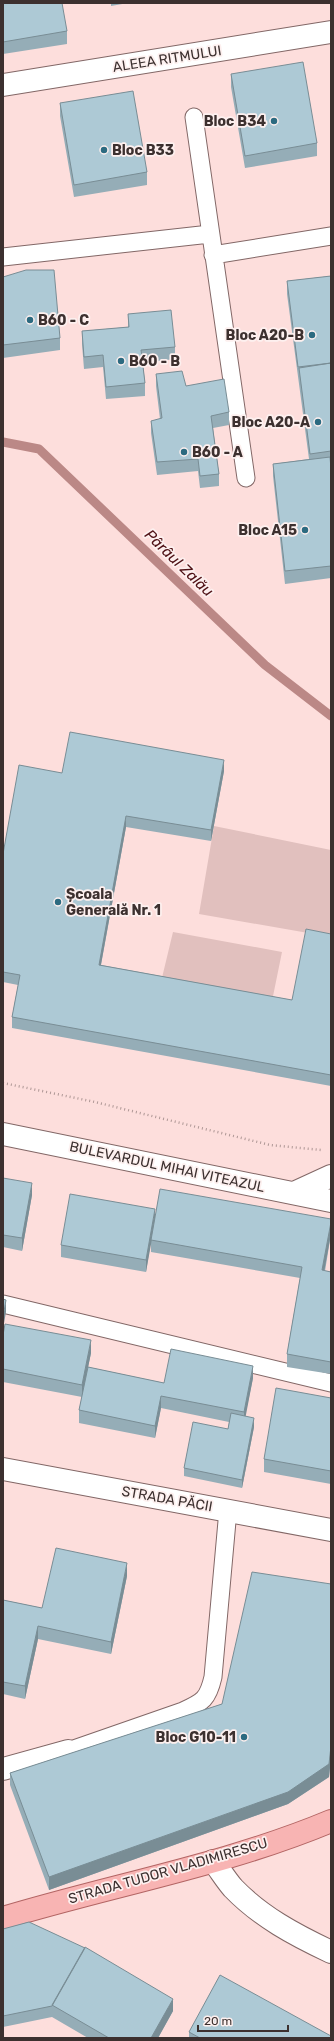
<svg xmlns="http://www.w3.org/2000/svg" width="334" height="2041" font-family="Rubik,sans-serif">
  <rect width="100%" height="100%" fill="#fddedc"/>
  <path fill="#e1c0be" d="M214,826L331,850V937L199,914Z
    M173,932L282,952L271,1006L160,986Z"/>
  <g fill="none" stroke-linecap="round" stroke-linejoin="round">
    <path stroke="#bb8886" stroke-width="9" d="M3,442L39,449L265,665L331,716"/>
    <defs>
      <path id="lane" d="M194,117L246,478
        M213,255L331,236
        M3,257L210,234
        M3,1304L331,1383
        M68,1751L183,1711C203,1702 208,1699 213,1677L228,1510"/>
      <path id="street" d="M3,85L331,32
        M3,1469L331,1530
        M3,1769L68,1751
        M213,1861C220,1870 226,1880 233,1888C261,1917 295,1935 331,1952"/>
      <path id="secondary" d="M3,1134L331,1201
        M294,1193L331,1176"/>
      <path id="primary" d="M3,1918C112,1885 226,1865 331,1821"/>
    </defs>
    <use href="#lane" stroke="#826766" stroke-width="19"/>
    <use href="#street" stroke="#826766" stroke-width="24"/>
    <use href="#secondary" stroke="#826766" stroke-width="24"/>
    <use href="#primary" stroke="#b36564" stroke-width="24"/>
    <path stroke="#ae9795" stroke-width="2.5" stroke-dasharray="1 3" stroke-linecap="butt" d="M3,1083L95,1102L270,1145L321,1150"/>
    <use href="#lane" stroke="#fff" stroke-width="17"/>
    <use href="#street" stroke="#fff" stroke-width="22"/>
    <use href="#secondary" stroke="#fff" stroke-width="22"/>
    <use href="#primary" stroke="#f8b4b3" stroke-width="22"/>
  </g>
  <path fill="#95adb7" d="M3,3L67,31V44L3,54Z
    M111,3H128L111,6Z
    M231,74L317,143V156L245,168L231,87Z
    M60,103L147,172V185L74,197L60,116Z
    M331,276V463H330L331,469V578L285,584L273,476V464L309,459L287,294V281Z
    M3,277L60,338V350L3,358Z
    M128,314L175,347V359L143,363L145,383V396L106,399L103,367L84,369L82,344V331L128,327Z
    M156,374L186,386L229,412V425L213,428L219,474V486L200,488L198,471L157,475L151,433V421L160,419L156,386Z
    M224,771L211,841L126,827L101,965L292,1000L331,934V1086L12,1028V1017L18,985L3,982V854L62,773Z
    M3,1178L32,1195L22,1251L3,1247Z
    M331,1219V1234L325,1271L331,1272V1374L287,1367V1354L300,1278L151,1252V1240L146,1272L61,1257V1245L155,1221Z
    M3,1335L91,1353L88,1367L164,1383L253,1378L245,1416L254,1427L242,1488L184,1476V1468L228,1429L229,1422L161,1408L155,1438L79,1423V1410L82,1397L3,1382Z
    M331,1398V1484L264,1472V1459Z
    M127,1576L111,1654L38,1639L25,1699L3,1694V1600L42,1608Z
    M331,1584V1758L329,1777L288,1804L49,1890L10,1785V1773L222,1704Z
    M3,1929L173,2011L158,2038H88L52,2017L3,2027Z
    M189,2032L331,2038H189Z"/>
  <path fill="#798d95" d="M224,760V771L211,841V830Z
    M126,816V827L99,975V965Z
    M32,1183V1195L22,1251V1238Z
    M155,1209V1222L146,1272V1260Z
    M331,1222V1234L322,1283V1270Z
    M6,1300V1312L3,1329V1317Z
    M91,1340V1353L82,1397V1385Z
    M253,1366V1378L244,1425V1412Z
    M161,1396V1408L155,1438V1426Z
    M254,1418V1427L242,1488V1480Z
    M127,1563V1576L111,1654V1642Z
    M38,1626V1639L25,1699V1686Z
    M331,1746V1758L329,1777L288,1804L49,1890V1877Z
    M173,1999V2011L158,2038H151Z"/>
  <path fill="#adc9d5" stroke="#798d95" d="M3,3H62L67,31L3,42Z
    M303,62L317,143L245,156L231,74Z
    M133,91L147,172L74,185L60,103Z
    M26,270H54L60,338L3,345V277Z
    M331,276V363L298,367L287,281Z
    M171,310L175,347L141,350L145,383L106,387L103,355L84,357L82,331L129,327L128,314Z
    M331,363V451L310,454L299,368Z
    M182,371L186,386L224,379L229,412L211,416L219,474L200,476L198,459L157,462L151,421L162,418L156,374Z
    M330,457L331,469V566L285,571L273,464Z
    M70,732L224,760L211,830L126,816L99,965L292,1000L306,929L331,934V1075L12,1017L20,975L3,972V854L19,765L62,773Z
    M3,1178L32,1183L22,1238L3,1235Z
    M160,1189L331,1219V1222L322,1270L331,1272V1362L287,1354L302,1267L151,1240Z
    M70,1194L155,1209L146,1260L61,1245Z
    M3,1299L6,1300L3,1317Z
    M5,1324L91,1340L82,1385L3,1369V1335Z
    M171,1349L253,1366L244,1412L161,1396L155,1426L79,1410L88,1367L164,1383Z
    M276,1388L331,1398V1471L264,1459Z
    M231,1413L254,1418L242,1480L184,1468L193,1422L228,1429Z
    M56,1548L127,1563L111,1642L38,1626L25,1686L3,1682V1600L42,1608Z
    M252,1572L331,1584V1746L329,1764L288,1792L49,1877L10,1773L222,1704Z
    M29,1922L85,1948L52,2006L3,2016V1929Z
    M85,1947L173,1999L151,2038H109L52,2005Z
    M220,1975L331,2036V2038H200L189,2032Z"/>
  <g fill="#2c6a80" stroke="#fdf0ef" stroke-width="1.5">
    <circle cx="274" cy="121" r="4"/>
    <circle cx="104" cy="150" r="4"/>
    <circle cx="30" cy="320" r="4"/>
    <circle cx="312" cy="335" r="4"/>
    <circle cx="121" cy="361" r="4"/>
    <circle cx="318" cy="422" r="4"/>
    <circle cx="184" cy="452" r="4"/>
    <circle cx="305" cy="530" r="4"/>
    <circle cx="58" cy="902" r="4"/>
    <circle cx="244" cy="1737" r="4"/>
  </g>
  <g text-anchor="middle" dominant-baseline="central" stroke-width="3.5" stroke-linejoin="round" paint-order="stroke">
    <g font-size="14" fill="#3c302f" stroke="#fdf0ef">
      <text transform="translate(167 59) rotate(-9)">ALEEA RITMULUI</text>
      <text transform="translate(167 1167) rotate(12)">BULEVARDUL MIHAI VITEAZUL</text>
      <text transform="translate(167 1499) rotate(10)">STRADA PĂCII</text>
      <text transform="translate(168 1871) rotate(-16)">STRADA TUDOR VLADIMIRESCU</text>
    </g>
    <g font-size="14" font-weight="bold" fill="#3c302f" stroke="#fdf0ef" text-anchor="end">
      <text x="266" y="121">Bloc B34</text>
      <text x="112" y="150" text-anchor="start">Bloc B33</text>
      <text x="38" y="320" text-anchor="start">B60 - C</text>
      <text x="304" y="335">Bloc A20-B</text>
      <text x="129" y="361" text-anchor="start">B60 - B</text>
      <text x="310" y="422">Bloc A20-A</text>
      <text x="192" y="452" text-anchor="start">B60 - A</text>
      <text x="297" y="530">Bloc A15</text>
      <text x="66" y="894" text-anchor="start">Școala<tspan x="66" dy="16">Generală Nr. 1</tspan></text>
      <text x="236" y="1737">Bloc G10-11</text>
    </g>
    <g font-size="15" font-style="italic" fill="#4f1115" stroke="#fdf0ef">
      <text transform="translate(179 563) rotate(44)">Pârâul Zalău</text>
    </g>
  </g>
  <rect width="334" height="2041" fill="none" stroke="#3c302f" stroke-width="8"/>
  <path d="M198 2025v6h90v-6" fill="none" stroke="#3c302f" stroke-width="2"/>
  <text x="204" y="2025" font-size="12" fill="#3c302f" stroke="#fdf0ef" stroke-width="3" paint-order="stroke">20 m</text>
</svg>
